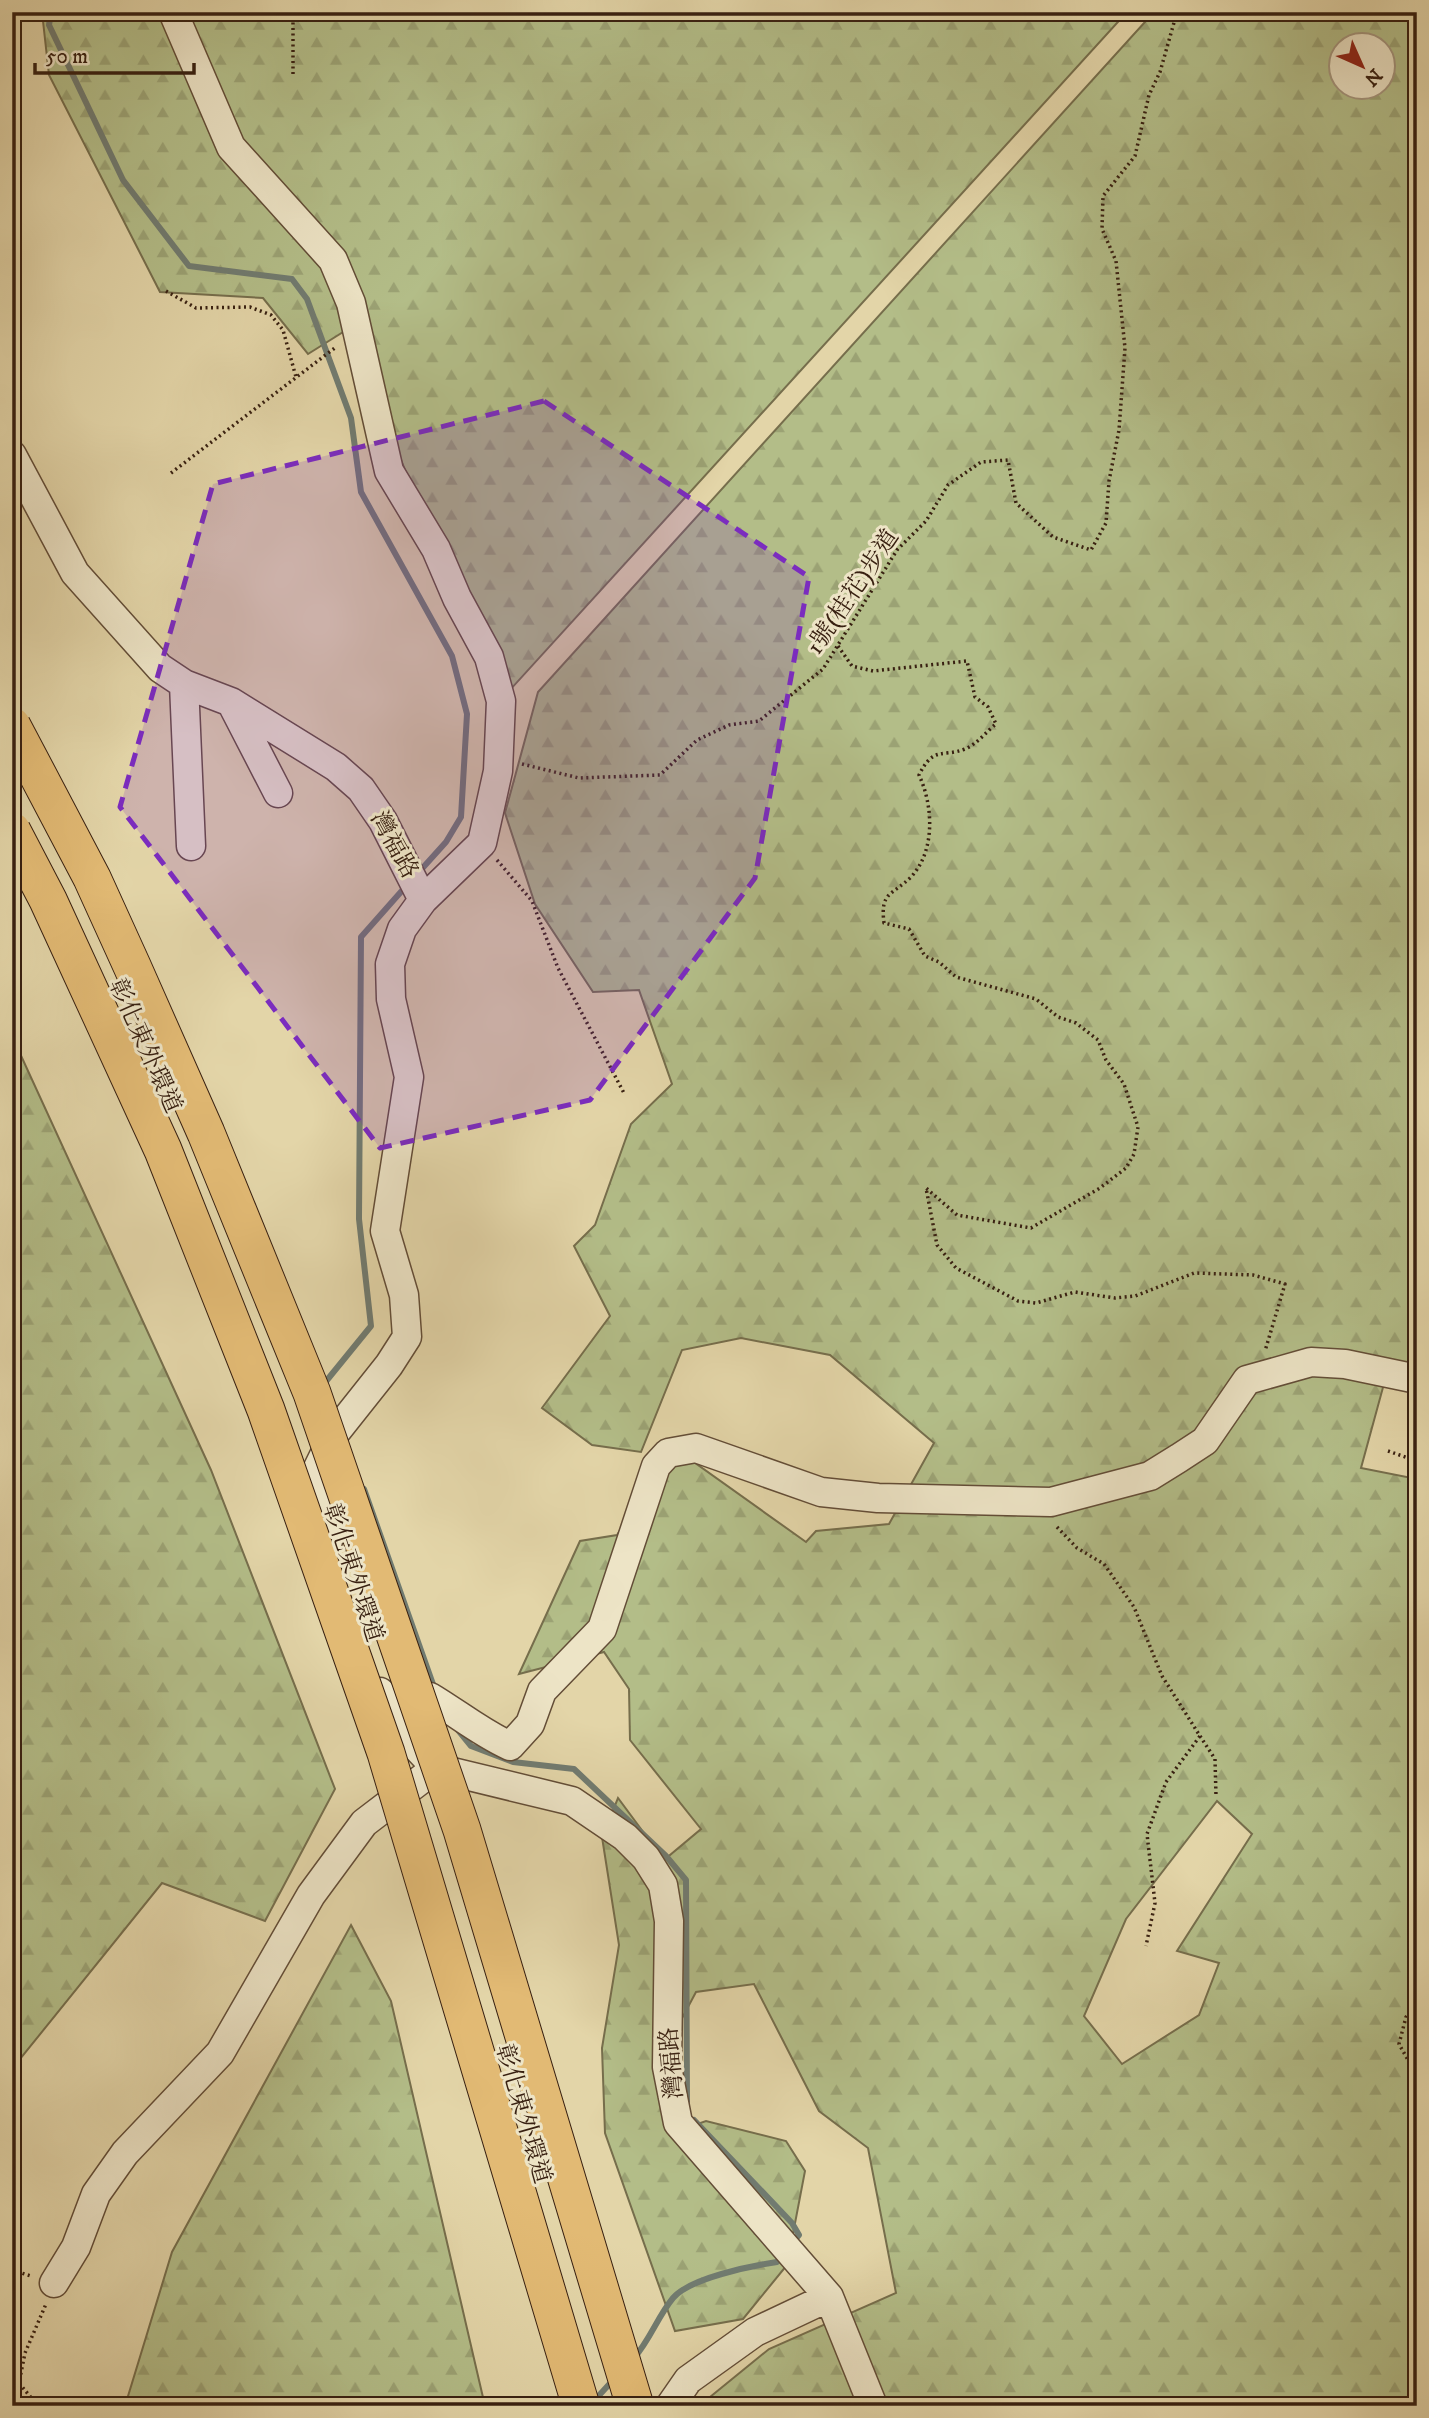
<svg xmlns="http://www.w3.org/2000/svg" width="1429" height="2418" font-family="'IM FELL DW Pica','Noto Serif TC',serif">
  <defs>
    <pattern id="forest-firs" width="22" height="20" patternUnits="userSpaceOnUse" patternTransform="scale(1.75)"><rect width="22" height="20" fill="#b3bd88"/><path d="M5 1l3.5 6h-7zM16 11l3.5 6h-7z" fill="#9ba274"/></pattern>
  </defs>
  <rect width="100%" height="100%" fill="#e3d5a8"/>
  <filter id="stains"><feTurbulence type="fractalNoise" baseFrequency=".00286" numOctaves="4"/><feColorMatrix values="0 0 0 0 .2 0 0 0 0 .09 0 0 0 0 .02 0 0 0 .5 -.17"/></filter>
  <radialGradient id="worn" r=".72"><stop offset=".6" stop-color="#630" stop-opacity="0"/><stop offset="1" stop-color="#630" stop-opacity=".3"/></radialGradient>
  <path fill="url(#forest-firs)" stroke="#766e4c" stroke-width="2" fill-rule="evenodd" d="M42,12H1127L499,702L348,329L308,354L263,298L160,292L49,75Z
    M1154,12H1417V1381L1388,1369L1361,1468L1417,1479V2406H699L769,2349L896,2293L868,2148L819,2111L754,1984L696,1992L655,2069L669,2134L706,2121L786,2141L805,2171L787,2265L743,2319L675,2331L605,2133L602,2048L619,1945L602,1837L618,1798L664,1860L701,1829L630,1740L629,1689L604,1652L519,1674L580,1541L617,1535L674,1448L806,1542L816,1531L889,1524L934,1443L830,1355L741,1338L682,1350L641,1452L592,1445L542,1408L610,1316L574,1246L595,1225L631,1124L672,1084L639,990L593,992L535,904L505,813L538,692ZM1342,46H1384V88H1342ZM1217,1801L1252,1834L1177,1951L1219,1963L1199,2015L1122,2064L1084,2016L1126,1919Z
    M12,1036L211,1470L335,1789L265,1921L162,1883L12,2069Z
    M351,1925L391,2001L485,2406H125L172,2252Z"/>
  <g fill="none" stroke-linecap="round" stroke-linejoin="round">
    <path stroke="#717b70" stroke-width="6" d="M51,12L49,25L123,180L189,266L292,279L307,299L351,418L361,492L452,656L467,714L461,817L446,842L419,872
      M323,1385L371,1326L359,1219L361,937L407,885
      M364,1489L435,1690
      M458,1730L471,1746L513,1762L574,1769L666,1856L686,1880L687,2102
      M694,2120L792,2223L799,2235L791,2244
      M634,2358C650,2340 658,2316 673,2298C690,2278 751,2266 777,2262L782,2255
      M593,2402L614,2379"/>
    <defs>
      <path id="minor" d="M173,12L231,147L333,260L351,303L389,471L436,549L457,598L489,657L501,701L498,771L482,843L423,900
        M12,455L75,573L160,668L184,684L231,702L336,767L361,789L383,821L423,900L402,929L390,964L391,999L409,1077L385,1231L404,1295L407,1337L389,1365L335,1433L315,1474L321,1518L328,1541
        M184,684L191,846
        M231,702L278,793
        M380,1692L390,1719L436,1768L572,1801L625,1837L646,1858L663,1885L669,1921L667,2067L678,2123L829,2297L873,2406
        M408,1704L430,1697C457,1713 481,1733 510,1746L530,1724L542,1691L602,1629L656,1466L668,1453L696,1448L821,1492L878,1498L1051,1502L1150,1476L1179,1458L1205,1441L1247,1380L1311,1362L1345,1364L1417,1379
        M54,2283L76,2247L96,2194L125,2153L220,2053L311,1895L364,1823L436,1768
        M670,2406L688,2380L755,2332L829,2297"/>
    </defs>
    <use href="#minor" stroke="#634d37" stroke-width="31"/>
    <path stroke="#382011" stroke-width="3.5" stroke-dasharray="2 3.5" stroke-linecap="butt" d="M293,74V12
      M166,291L196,308L250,307L271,315L283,330L296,377
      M171,473L336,347
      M838,646L852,666L873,671L967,661L975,697L988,707L996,724C987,731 976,745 965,749C942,758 934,745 919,775C933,805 936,850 911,877C892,896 880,891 884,923L909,929L925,956L939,962L956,977L1036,999L1058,1017L1076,1023L1098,1040L1106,1060L1124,1084L1138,1127L1134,1154L1126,1168L1100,1188L1031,1228L957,1215L926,1188L937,1245L956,1268L1018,1301L1036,1303L1075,1292L1115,1298L1135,1296L1194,1273L1253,1275L1285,1284L1265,1351
      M522,764L579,778L660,775L697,740L729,725L759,721L823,669L897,550L926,521L948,485L981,462L1008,460L1016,503L1053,537L1091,550L1106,523L1109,481L1119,430L1125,348L1116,261L1102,229L1103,196L1135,156L1149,95L1160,72L1177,12
      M497,860L532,901L558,968L625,1095
      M1388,1451L1417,1461
      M1057,1527L1077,1548L1104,1564L1134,1607L1162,1676L1200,1736L1166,1782L1147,1834L1155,1903L1146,1946
      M1200,1736L1215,1759L1216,1796
      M1417,2003L1406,2017L1399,2044L1417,2076
      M12,2270L31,2276
      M38,2406L19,2383L25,2353L46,2304"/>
    <use href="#minor" stroke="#ede4c6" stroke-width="28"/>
    <defs>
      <path id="major-bridge" d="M12,726L92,878L132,966L206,1133L312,1393L462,1830L635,2406
        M12,831L48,900L163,1150L266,1410L386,1753L581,2406"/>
    </defs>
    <use href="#major-bridge" stroke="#382011" stroke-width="39" stroke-linecap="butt"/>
    <use href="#major-bridge" stroke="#e2ba74" stroke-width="37"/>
  </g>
  <path fill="#7b2cbf" fill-opacity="0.2" stroke="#7b2cbf" stroke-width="5" stroke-dasharray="14 9" stroke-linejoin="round" d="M544,401L809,577L755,878L590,1100L380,1148L120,807L213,484Z"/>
  <g text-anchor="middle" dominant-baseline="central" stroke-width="6" stroke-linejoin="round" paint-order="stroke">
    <g font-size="24" fill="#382011" stroke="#ede4c6">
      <text transform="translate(853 592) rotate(-56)">1號(桂花)步道</text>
      <text transform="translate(394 845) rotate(61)">灣福路</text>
      <text transform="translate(145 1046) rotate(66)">彰化東外環道</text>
      <text transform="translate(353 1573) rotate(72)">彰化東外環道</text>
      <text transform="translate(672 2063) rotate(-95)">灣福路</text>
      <text transform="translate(523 2114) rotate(74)">彰化東外環道</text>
    </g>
  </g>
  <rect width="1429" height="2418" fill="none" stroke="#e3d5a8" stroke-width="42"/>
  <rect x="14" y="14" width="1401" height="2390" fill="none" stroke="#382011" stroke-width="3.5"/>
  <rect x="21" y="21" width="1387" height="2376" fill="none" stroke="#382011" stroke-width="2"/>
  <g transform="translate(1362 66) rotate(135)"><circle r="33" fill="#ede4c6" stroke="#a5967e" stroke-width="2"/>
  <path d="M0-5L12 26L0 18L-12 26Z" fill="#8f2418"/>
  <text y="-10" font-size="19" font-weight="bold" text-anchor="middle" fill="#382011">N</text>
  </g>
  <path d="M35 63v10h159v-10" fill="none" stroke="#382011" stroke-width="3.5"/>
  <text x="46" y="63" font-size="21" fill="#382011" stroke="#ede4c6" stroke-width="5" paint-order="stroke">50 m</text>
  <rect width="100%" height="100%" filter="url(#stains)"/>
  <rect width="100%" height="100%" fill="url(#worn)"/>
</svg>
